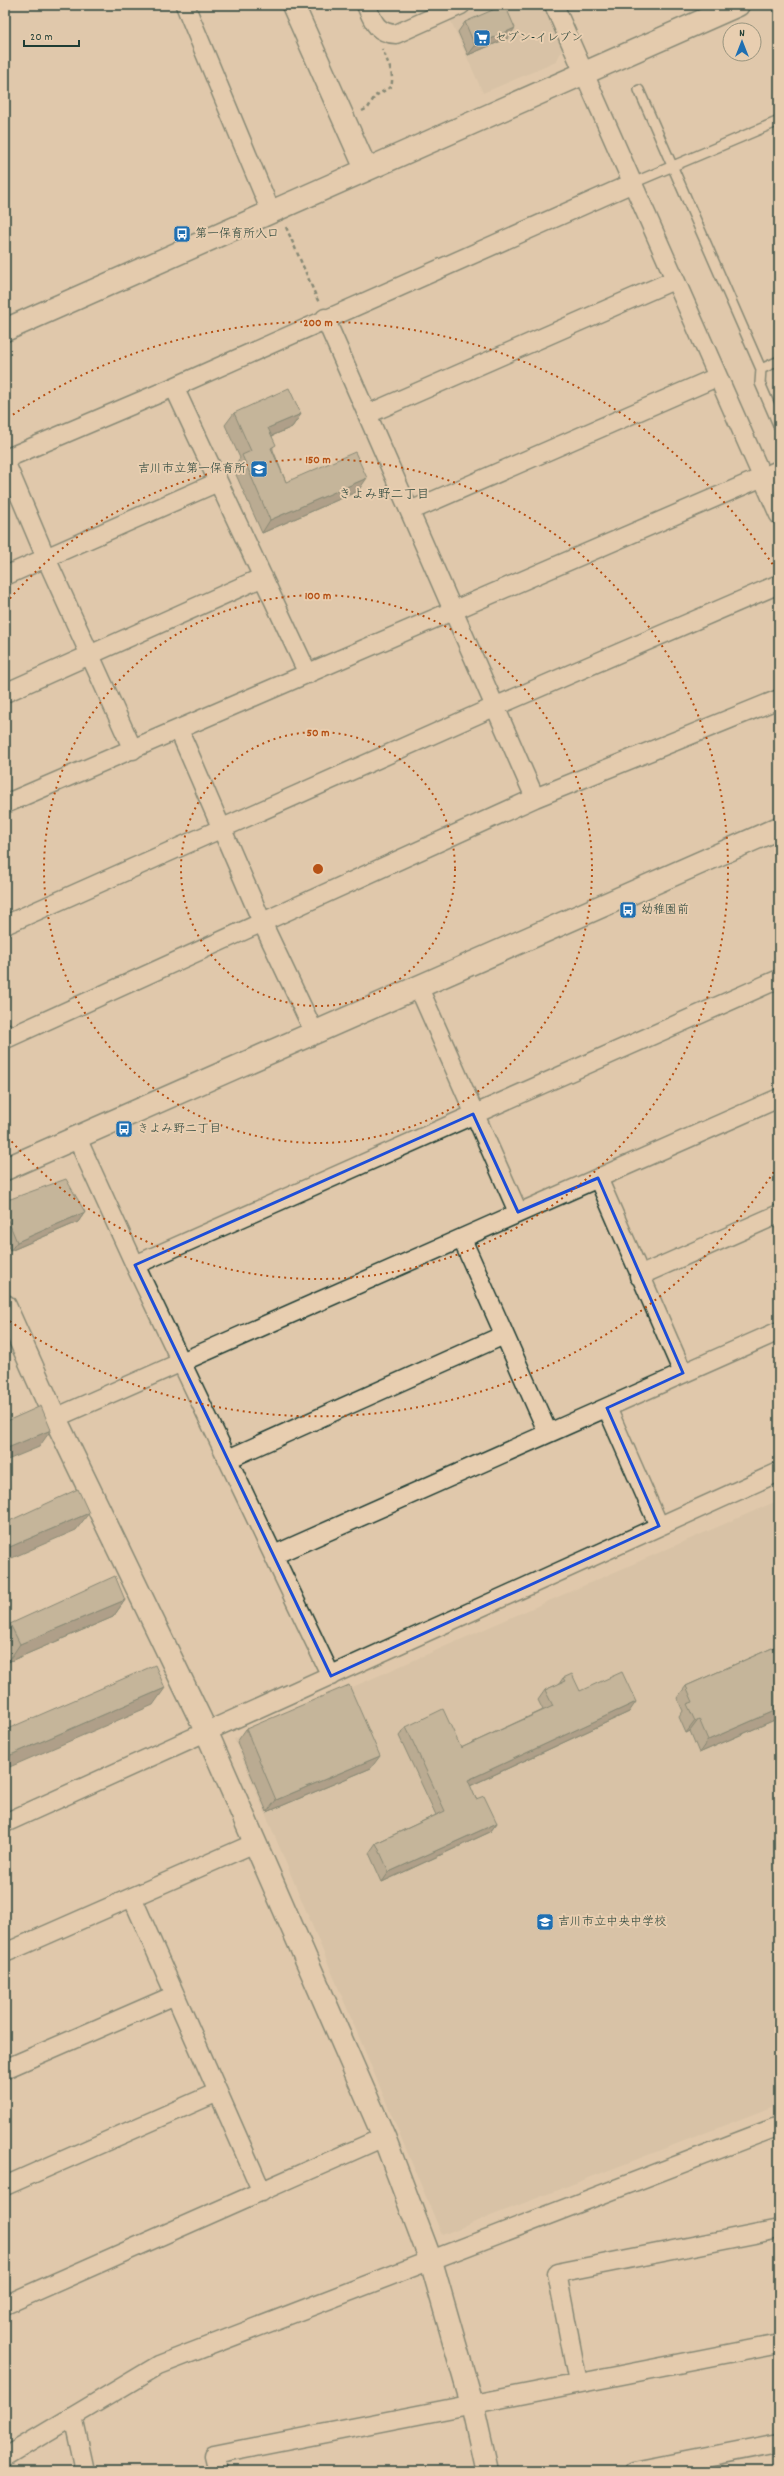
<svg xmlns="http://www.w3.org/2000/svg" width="784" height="2476" font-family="Dekko,'Klee One',sans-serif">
  <rect width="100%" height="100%" fill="#e0c8ab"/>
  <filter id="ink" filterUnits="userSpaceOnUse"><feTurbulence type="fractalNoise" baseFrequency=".025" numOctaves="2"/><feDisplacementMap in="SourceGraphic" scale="8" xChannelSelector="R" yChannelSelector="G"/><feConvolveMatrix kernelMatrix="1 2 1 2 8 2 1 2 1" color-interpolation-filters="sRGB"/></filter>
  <g filter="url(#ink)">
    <path fill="#cebba0" d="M481,5H546L564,46L556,62L483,93L450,19Z
      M779,1500V2104L442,2235L234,1739Z"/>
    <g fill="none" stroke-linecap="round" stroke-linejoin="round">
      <defs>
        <path id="lane" d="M639,90L761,369L779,361
          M633,183L779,121
          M761,369L760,383L779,427"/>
        <path id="street" d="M185,5L271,212
          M366,5C373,21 376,33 396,34L461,5
          M554,5L779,515
          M325,318L535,798
          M174,387L308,674
          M368,414L674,280
          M5,459L174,387L633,183
          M5,461L46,558L133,750
          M410,511L717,377
          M5,576L218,482
          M5,693L263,577
          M179,730L262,922L315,1034
          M5,804L779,470
          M5,925L494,707L779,584
          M419,988L518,1212
          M5,1032L8,1038L535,798L779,699
          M77,1138L135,1265L331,1676
          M598,1178L683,1373
          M462,1239L548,1433
          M135,1265L779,979
          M639,1276L779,1214
          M607,1408L659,1526
          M55,1418L779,1098
          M228,1459L504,1335
          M274,1555L779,1331
          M5,1823L779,1472
          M132,1897L262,2192
          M5,1953L255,1843
          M5,2069L175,1995
          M5,2186L218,2092
          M5,2305L384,2137
          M578,2383L557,2273L779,2229
          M73,2416L85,2471
          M5,2457L159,2365L779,2126
          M218,2471L214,2455L779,2344
          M635,2471L779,2443"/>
        <path id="secondary" d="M293,5L366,169
          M5,330L738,5
          M5,1169L779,828
          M5,1306L55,1418L207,1733L384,2137L431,2261L472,2404L487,2471"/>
      </defs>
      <use href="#lane" stroke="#1f3d34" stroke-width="12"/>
      <use href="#street" stroke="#1f3d34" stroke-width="21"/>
      <use href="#secondary" stroke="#1f3d34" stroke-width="25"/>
      <path stroke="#1f3d34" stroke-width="2.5" stroke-dasharray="4 3" stroke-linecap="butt" d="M362,111L368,108L375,96L391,87C395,74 387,61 382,49
        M286,227L319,303"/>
      <use href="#lane" stroke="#e8ceb0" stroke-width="9"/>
      <use href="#street" stroke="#e8ceb0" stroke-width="18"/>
      <use href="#secondary" stroke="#e8ceb0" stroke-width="22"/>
    </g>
    <path fill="#8d8773" stroke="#1f3d34" d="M465,22L508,38L468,55L458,32Z
      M234,413L301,414L292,427L272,436L273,450L286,482L358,491L262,533L233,468L240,458L225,425Z
      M5,1201L85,1212L78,1222L10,1251L5,1239Z
      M125,1600L113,1617L8,1662L5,1655V1632L10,1624Z
      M779,1645V1718L699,1753L690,1731L686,1733L679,1717L683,1711L677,1698L686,1686Z
      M563,1678L580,1691L629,1712L470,1786L476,1799L497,1823L490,1832L382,1882L369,1853L376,1843L436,1815L399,1736L406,1727L461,1748L543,1710L538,1700L545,1690L559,1684Z
      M246,1729L371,1768L267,1812L237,1742Z"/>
    <path fill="#736e5e" stroke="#1f3d34" d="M515,28L508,38L468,55L475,46Z
      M301,414L292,427L260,441L268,428Z
      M367,478L358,491L262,533L270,520Z
      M85,1212L78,1222L10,1251L17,1242Z
      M51,1430L39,1447L5,1461V1449Z
      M89,1513L76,1530L5,1561V1549Z
      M125,1600L113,1617L8,1662L20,1644Z
      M165,1688L153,1705L5,1769V1758L6,1757Z
      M636,1702L629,1712L461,1790L468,1780Z
      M779,1709V1718L699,1753L708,1740Z
      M699,1719L690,1731L686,1733L695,1721Z
      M380,1756L371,1768L267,1812L276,1800Z
      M497,1823L490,1832L382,1882L389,1872Z"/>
    <path fill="#a49d86" stroke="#1f3d34" d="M504,5H505L515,28L475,46L465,22Z
      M289,388L301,414L268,428L276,445L271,448L286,482L355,452L367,478L270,520L242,455L251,451L234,413Z
      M66,1179L85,1212L17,1242L5,1213V1201Z
      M41,1406L51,1430L5,1449V1422Z
      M78,1489L89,1513L5,1549V1523Z
      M115,1576L125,1600L20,1644L10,1624Z
      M779,1645V1709L708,1740L699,1719L695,1721L687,1704L693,1702L686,1686Z
      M155,1665L165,1688L6,1757L5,1754V1730Z
      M622,1672L636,1702L468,1780L476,1799L484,1796L497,1823L389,1872L376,1843L445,1811L406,1727L443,1709L461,1748L553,1706L545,1690L565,1681L563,1678L572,1674L580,1691Z
      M349,1685L380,1756L276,1800L246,1729Z"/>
  </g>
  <path d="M0 0H784V2476H0ZM473,1114L518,1212L598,1178L683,1373L607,1408L659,1526L331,1676L135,1265Z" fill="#e0c8ab" fill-opacity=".55" fill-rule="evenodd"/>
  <path fill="none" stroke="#1d4ed8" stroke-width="3" stroke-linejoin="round" d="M473,1114L518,1212L598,1178L683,1373L607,1408L659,1526L331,1676L135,1265Z"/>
  <g fill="none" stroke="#b65216" stroke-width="2" stroke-dasharray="2 4">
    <circle cx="318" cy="869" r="137"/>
    <circle cx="318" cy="869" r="274"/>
    <path d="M6 603A410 410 0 1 1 6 1135"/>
    <path d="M777 1167A547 547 0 0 1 8 1320M8 418A547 547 0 0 1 777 571"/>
  </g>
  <defs>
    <symbol id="supermarket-square" viewBox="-11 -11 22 22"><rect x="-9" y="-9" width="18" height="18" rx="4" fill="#1f6fb2" stroke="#e8ceb0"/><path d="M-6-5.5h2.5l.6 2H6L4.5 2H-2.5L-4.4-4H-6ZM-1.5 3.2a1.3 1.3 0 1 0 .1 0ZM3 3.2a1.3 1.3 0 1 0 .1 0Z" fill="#fff"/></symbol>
    <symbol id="bus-square" viewBox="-11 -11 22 22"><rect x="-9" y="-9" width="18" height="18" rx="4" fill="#1f6fb2" stroke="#e8ceb0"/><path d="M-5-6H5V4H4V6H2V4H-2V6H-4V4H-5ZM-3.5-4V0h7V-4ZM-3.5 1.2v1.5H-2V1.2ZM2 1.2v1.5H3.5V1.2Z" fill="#fff"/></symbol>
    <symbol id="school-square" viewBox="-11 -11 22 22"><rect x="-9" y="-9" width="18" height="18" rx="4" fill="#1f6fb2" stroke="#e8ceb0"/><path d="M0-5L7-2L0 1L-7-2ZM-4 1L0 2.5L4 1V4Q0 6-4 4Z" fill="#fff"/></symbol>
  </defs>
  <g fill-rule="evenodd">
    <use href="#supermarket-square" x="472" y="28" width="20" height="20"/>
    <use href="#bus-square" x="172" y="224" width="20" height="20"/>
    <use href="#school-square" x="249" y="459" width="20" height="20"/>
    <use href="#bus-square" x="618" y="900" width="20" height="20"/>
    <use href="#bus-square" x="114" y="1119" width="20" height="20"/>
    <use href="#school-square" x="535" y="1912" width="20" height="20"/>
  </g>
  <g text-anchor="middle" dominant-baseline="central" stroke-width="4" stroke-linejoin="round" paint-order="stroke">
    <g font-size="12" fill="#1f3d34" stroke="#e8ceb0" text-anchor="start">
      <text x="495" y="38">セブン-イレブン</text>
      <text x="195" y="234">第一保育所入口</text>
      <text x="246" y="469" text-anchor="end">吉川市立第一保育所</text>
      <text x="641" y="910">幼稚園前</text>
      <text x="137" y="1129">きよみ野二丁目</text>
      <text x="558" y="1922">吉川市立中央中学校</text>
    </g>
    <g font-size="13" fill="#1f3d34" stroke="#e8ceb0">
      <text x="384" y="495">きよみ野二丁目</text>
    </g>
  </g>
  <circle cx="318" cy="869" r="6" fill="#b65216" stroke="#e8ceb0" stroke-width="2"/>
  <g font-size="12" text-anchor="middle" font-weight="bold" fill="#b65216" stroke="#e8ceb0" stroke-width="4" stroke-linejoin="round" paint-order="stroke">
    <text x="318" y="326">200 m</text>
    <text x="318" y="463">150 m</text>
    <text x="318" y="599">100 m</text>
    <text x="318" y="736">50 m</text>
  </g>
  <rect width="784" height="2476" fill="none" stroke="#e8ceb0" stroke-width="20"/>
  <rect x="10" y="10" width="764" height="2456" fill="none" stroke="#1f3d34" stroke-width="1.5" filter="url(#ink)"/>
  <g transform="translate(742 42)"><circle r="19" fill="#e8ceb0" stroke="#98947e"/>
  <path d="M0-3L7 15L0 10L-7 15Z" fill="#1f6fb2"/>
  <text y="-6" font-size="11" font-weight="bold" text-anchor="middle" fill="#1f3d34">N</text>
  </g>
  <path d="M24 40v6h55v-6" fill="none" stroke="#1f3d34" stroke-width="2"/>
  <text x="30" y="40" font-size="12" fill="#1f3d34" stroke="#e8ceb0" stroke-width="3" paint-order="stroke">20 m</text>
</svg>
